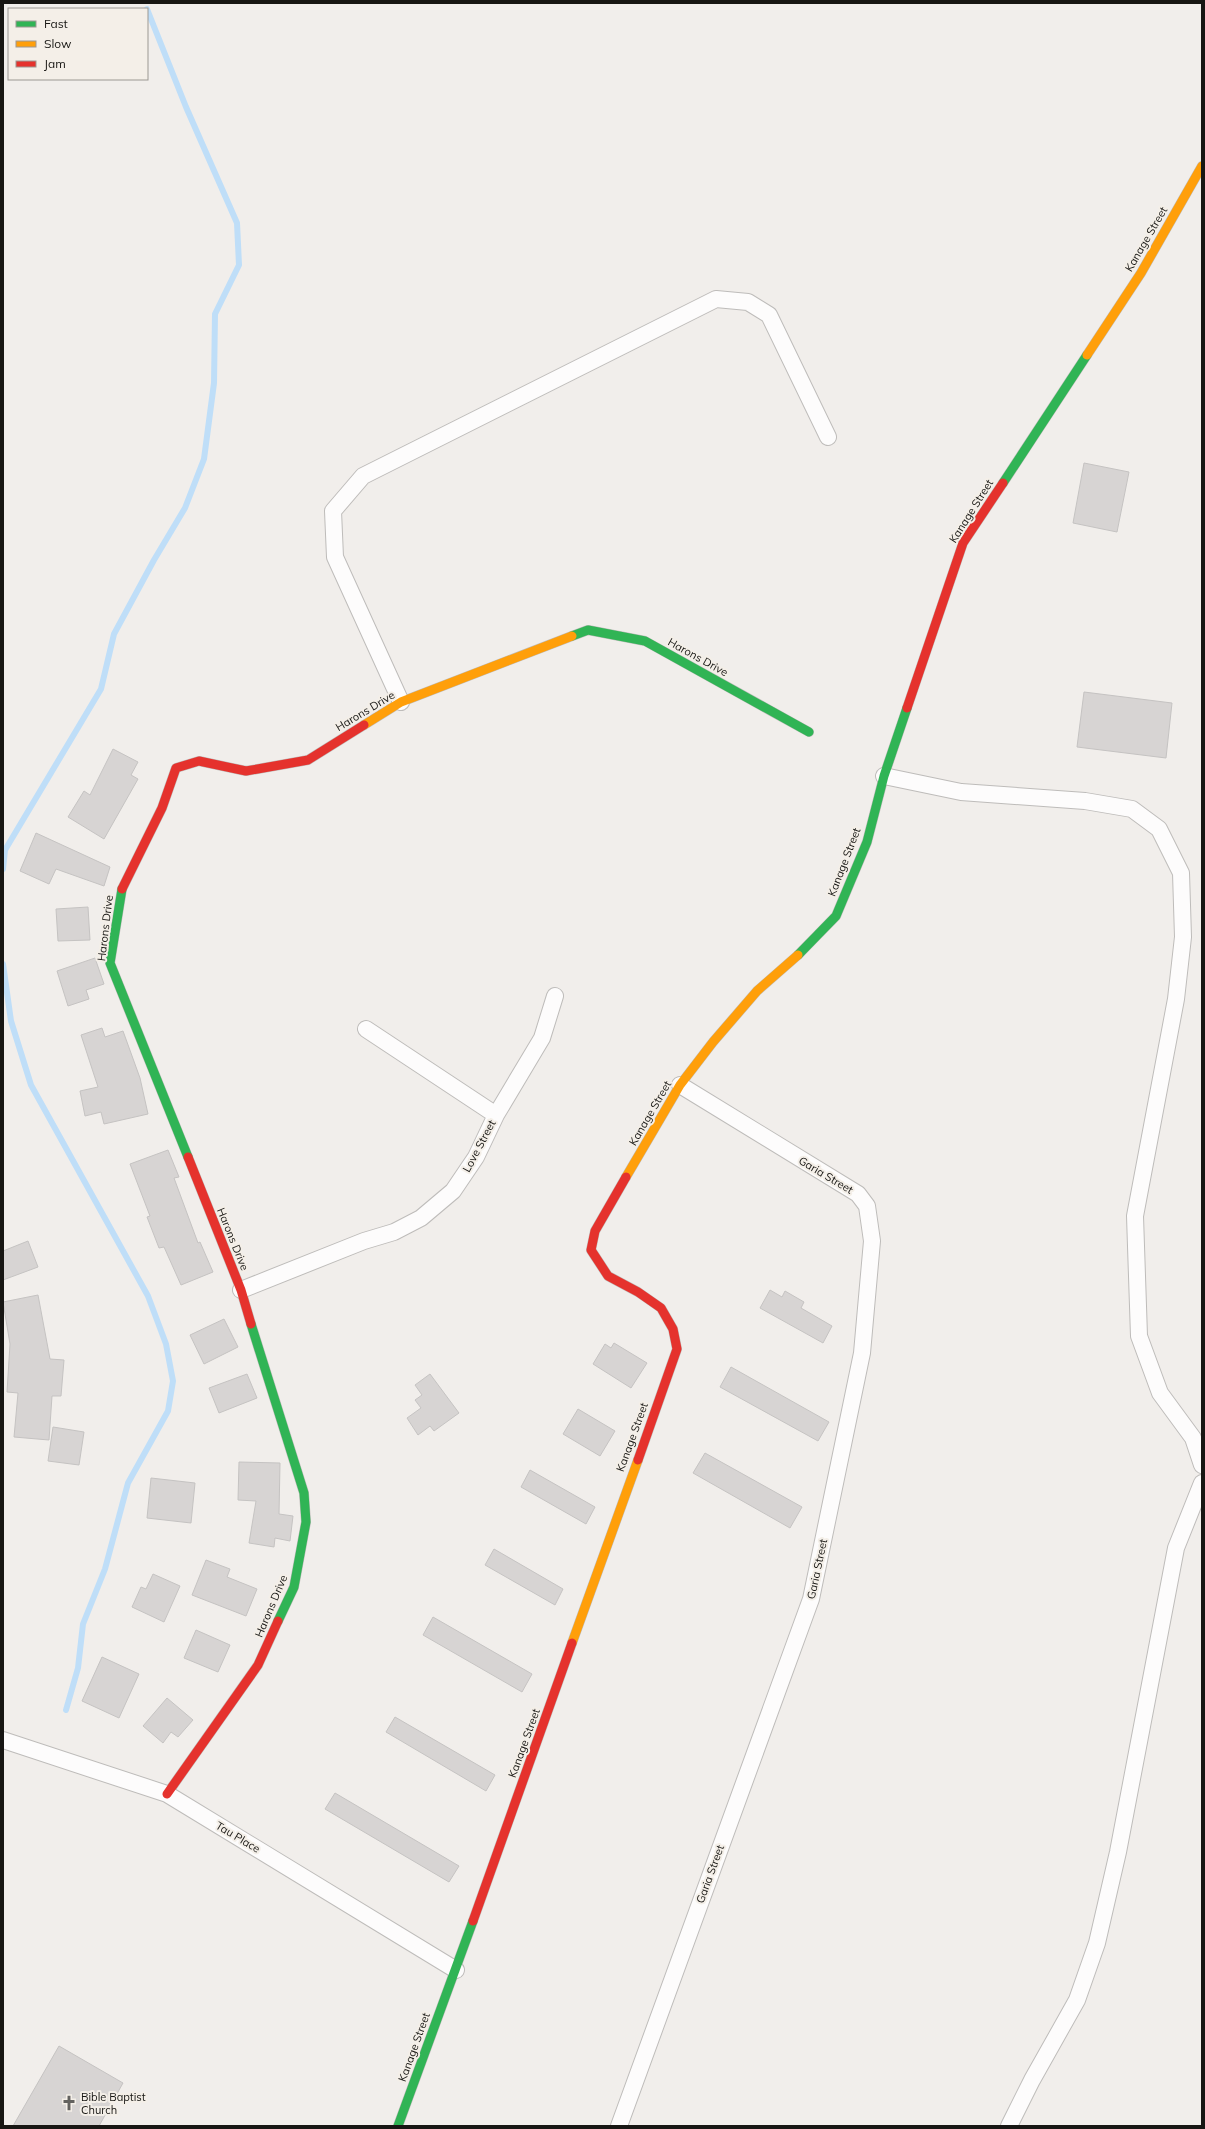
<svg xmlns="http://www.w3.org/2000/svg" width="1205" height="2129" font-family="Mulish,sans-serif">
  <rect width="100%" height="100%" fill="#f1eeeb"/>
  <g fill="none" stroke-linecap="round" stroke-linejoin="round">
    <path stroke="#bfdef8" stroke-width="6" d="M3,869L5,850L101,689L114,634L154,560L185,508L204,459L214,383L215,314L239,265L237,223L186,107L147,9
      M3,964L11,1021L31,1085L148,1296L166,1344L173,1381L168,1411L128,1483L105,1569L83,1624L78,1668L66,1710"/>
  </g>
  <path fill="#d7d4d3" stroke="#c5c3c2" d="M1084,463L1129,472L1117,532L1073,523Z
    M1084,692L1172,703L1166,758L1077,747Z
    M113,749L138,762L131,775L138,779L104,839L68,817L84,791L90,795Z
    M36,833L110,867L104,886L56,869L49,884L20,871Z
    M88,907L90,940L58,941L56,909Z
    M95,958L104,984L86,990L89,999L68,1006L57,971Z
    M102,1028L105,1037L123,1031L140,1078L148,1114L104,1124L101,1112L85,1116L80,1091L98,1087L81,1035Z
    M168,1150L179,1177L174,1178L198,1243L200,1242L213,1272L181,1285L164,1247L159,1248L147,1217L150,1216L130,1164Z
    M28,1241L38,1267L3,1280V1251Z
    M770,1290L782,1297L785,1291L804,1302L801,1308L832,1326L823,1343L760,1308Z
    M38,1295L50,1359L64,1360L61,1396H52L49,1440L14,1437L18,1393L7,1392L10,1344L3,1302Z
    M224,1319L238,1347L204,1364L190,1335Z
    M614,1343L647,1363L631,1388L593,1364L605,1344L611,1348Z
    M731,1367L829,1422L818,1441L720,1387Z
    M247,1374L257,1398L219,1413L209,1388Z
    M430,1374L459,1413L434,1431L430,1426L418,1435L407,1418L421,1408L415,1400L422,1395L415,1385Z
    M578,1409L615,1431L600,1456L563,1434Z
    M53,1427L84,1432L79,1465L48,1461Z
    M705,1453L802,1507L790,1528L693,1473Z
    M239,1462L280,1463L279,1514L293,1516L290,1541L275,1538L274,1547L249,1543L256,1501L238,1500Z
    M530,1470L595,1507L586,1524L521,1487Z
    M151,1478L195,1483L191,1523L147,1518Z
    M494,1549L563,1589L555,1605L485,1565Z
    M206,1560L230,1569L227,1577L257,1589L246,1616L192,1595Z
    M153,1574L180,1586L164,1622L132,1607L141,1587L146,1589Z
    M433,1617L532,1674L522,1692L423,1635Z
    M196,1630L230,1645L218,1672L184,1658Z
    M102,1657L139,1674L119,1718L82,1701Z
    M167,1698L193,1720L178,1737L171,1732L163,1743L143,1726Z
    M395,1717L495,1775L486,1791L386,1732Z
    M335,1793L459,1866L449,1882L325,1809Z
    M59,2046L123,2083L99,2126H13Z"/>
  <g fill="none" stroke-linecap="round" stroke-linejoin="round">
    <defs>
      <path id="street" d="M401,702L335,557L333,511L363,476L716,299L748,302L769,315L828,437
        M884,776L961,792L1085,801L1132,809L1159,829L1181,873L1183,937L1176,999L1135,1216L1139,1336L1160,1393L1193,1438L1202,1465
        M366,1029L496,1115
        M241,1290L364,1241L394,1232L421,1218L453,1191L476,1157L496,1115L542,1038L555,996
        M3,1740L167,1794L456,1970
        M619,2126L811,1599L862,1353L872,1241L867,1206L858,1194L680,1085
        M1009,2126L1032,2080L1077,2000L1097,1943L1118,1852L1176,1548L1202,1483"/>
      <path id="fast" d="M1003,483L1087,355
        M572,636L588,630L645,641L809,732
        M122,889L110,963L188,1157
        M798,955L836,916L867,842L884,776L907,708
        M251,1324L304,1493L306,1522L294,1587L278,1621
        M398,2126L473,1921"/>
      <path id="slow" d="M1087,355L1141,273L1202,166
        M364,725L401,702L572,636
        M626,1177L680,1085L713,1042L757,991L798,955
        M572,1643L638,1460"/>
      <path id="jam" d="M907,708L963,543L1003,483
        M122,889L162,808L176,768L199,761L246,771L308,760L364,725
        M188,1157L241,1290L251,1324
        M626,1177L595,1231L591,1250L608,1276L638,1292L661,1308L673,1329L677,1349L638,1460
        M167,1794L258,1665L278,1621
        M473,1921L572,1643"/>
    </defs>
    <use href="#street" stroke="#bebcba" stroke-width="18"/>
    <use href="#fast" stroke="#bebcba" stroke-width="10"/>
    <use href="#slow" stroke="#bebcba" stroke-width="10"/>
    <use href="#jam" stroke="#bebcba" stroke-width="10"/>
    <use href="#street" stroke="#fdfcfc" stroke-width="16"/>
    <use href="#fast" stroke="#30b455" stroke-width="9"/>
    <use href="#slow" stroke="#ff9f0a" stroke-width="9"/>
    <use href="#jam" stroke="#e5322d" stroke-width="9"/>
  </g>
  <defs>
    <symbol id="church-bare" viewBox="-9 -9 18 18"><path d="M-1.2-6h2.4v3.5h3.3v2.4h-3.3V6h-2.4V-.1h-3.3v-2.4h3.3Z" fill="#63625f" stroke="#f4efe8" stroke-width="2.5" paint-order="stroke"/></symbol>
  </defs>
  <g fill-rule="evenodd">
    <use href="#church-bare" x="58" y="2092" width="22" height="22"/>
  </g>
  <g text-anchor="middle" dominant-baseline="central" stroke-width="4" stroke-linejoin="round" paint-order="stroke">
    <g font-size="11" fill="#171613" stroke="#f4efe8">
      <text transform="translate(1146 239) rotate(-60)">Kanage Street</text>
      <text transform="translate(971 511) rotate(-58)">Kanage Street</text>
      <text transform="translate(698 657) rotate(29)">Harons Drive</text>
      <text transform="translate(365 711) rotate(-31)">Harons Drive</text>
      <text transform="translate(844 862) rotate(-69)">Kanage Street</text>
      <text transform="translate(105 928) rotate(-83)">Harons Drive</text>
      <text transform="translate(650 1113) rotate(-60)">Kanage Street</text>
      <text transform="translate(479 1146) rotate(-62)">Love Street</text>
      <text transform="translate(826 1175) rotate(31)">Garia Street</text>
      <text transform="translate(233 1239) rotate(68)">Harons Drive</text>
      <text transform="translate(632 1437) rotate(-70)">Kanage Street</text>
      <text transform="translate(817 1569) rotate(-78)">Garia Street</text>
      <text transform="translate(271 1606) rotate(-67)">Harons Drive</text>
      <text transform="translate(524 1743) rotate(-70)">Kanage Street</text>
      <text transform="translate(238 1837) rotate(31)">Tau Place</text>
      <text transform="translate(710 1874) rotate(-70)">Garia Street</text>
      <text transform="translate(414 2047) rotate(-70)">Kanage Street</text>
    </g>
    <g font-size="11" fill="#171613" stroke="#f4efe8" text-anchor="start">
      <text x="81" y="2097">Bible Baptist<tspan x="81" dy="13">Church</tspan></text>
    </g>
  </g>
  <rect width="1205" height="2129" fill="none" stroke="#171613" stroke-width="8"/>
  <rect x="8" y="8" width="140" height="72" fill="#f4efe8" stroke="#9c9893"/>
  <rect x="16" y="21" width="20" height="6" fill="#30b455" stroke="#9c9893"/>
  <text x="44" y="28" font-size="12" fill="#171613">Fast</text>
  <rect x="16" y="41" width="20" height="6" fill="#ff9f0a" stroke="#9c9893"/>
  <text x="44" y="48" font-size="12" fill="#171613">Slow</text>
  <rect x="16" y="61" width="20" height="6" fill="#e5322d" stroke="#9c9893"/>
  <text x="44" y="68" font-size="12" fill="#171613">Jam</text>
</svg>
